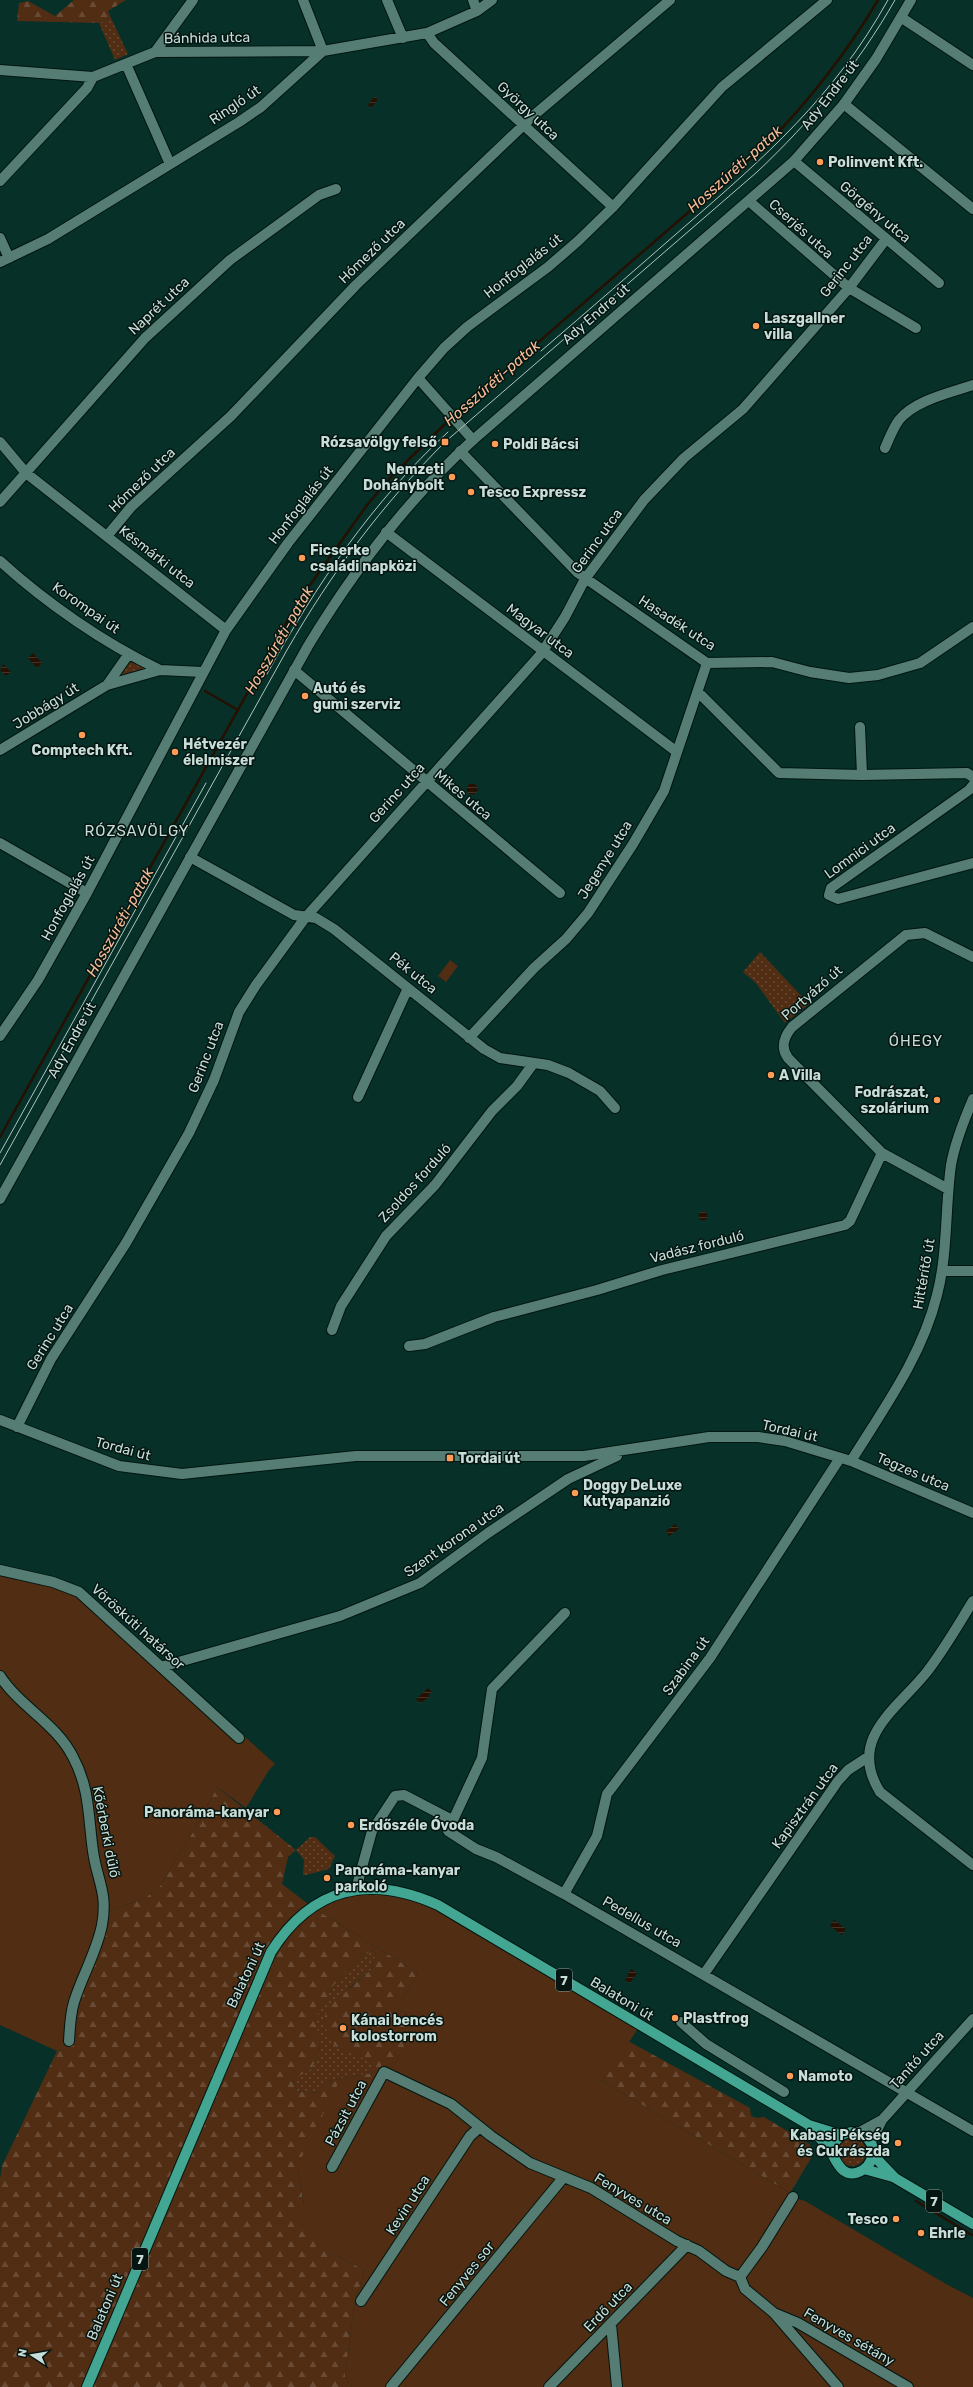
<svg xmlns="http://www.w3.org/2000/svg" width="973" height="2387" font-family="Rubik,sans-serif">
  <defs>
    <pattern id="grass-dots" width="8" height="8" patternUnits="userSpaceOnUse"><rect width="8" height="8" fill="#512d13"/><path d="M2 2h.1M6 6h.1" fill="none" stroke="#694b35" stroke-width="1.8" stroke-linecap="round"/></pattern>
    <pattern id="forest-firs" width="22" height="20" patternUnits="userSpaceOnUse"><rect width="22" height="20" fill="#512d13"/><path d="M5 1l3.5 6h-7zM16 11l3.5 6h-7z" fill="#694b35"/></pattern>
    <pattern id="water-rules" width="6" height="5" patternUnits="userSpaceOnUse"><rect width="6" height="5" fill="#261002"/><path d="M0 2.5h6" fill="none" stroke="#443226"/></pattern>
  </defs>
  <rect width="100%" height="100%" fill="#063028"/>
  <path fill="url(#grass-dots)" d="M111,18L128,54L115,60L99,23Z
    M130,662L147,667L146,671L120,678L118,675Z
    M760,952L809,1004L785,1023L755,982L743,972Z
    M310,1837H315L335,1856L329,1869L306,1875H303L304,1860L296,1850Z
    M371,1951L376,1953L372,1969L349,1988L335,2046L378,2063L372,2073L328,2081L320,2093L297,2091L293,2079L312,2068L320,2050L315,2018L333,1986L357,1960Z
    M838 2152a14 14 0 1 1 28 0a14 14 0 1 1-28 0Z"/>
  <path fill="url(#forest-firs)" fill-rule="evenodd" d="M74,0H126L108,11L111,18L99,23L17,21L19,3L28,1L55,16Z
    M217,1787L296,1850L288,1857L282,1884L312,1907L418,1973L397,2008L418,2021L393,2068L377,2076L297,2167L304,2205L330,2252L365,2270L355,2301L345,2376L352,2387H0V2179L2,2166L57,2051L65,2050L73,2015L107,1912L145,1898L160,1886L202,1817ZM371,1951L376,1953L372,1969L329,2006L324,2019L327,2033L335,2046L377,2064L372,2073L328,2081L319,2093L297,2091L293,2080L312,2068L320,2050L316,2018L333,1986L357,1960Z
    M628,2041L750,2108L751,2116L757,2118L764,2117L809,2144L813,2149V2155L790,2193L602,2081Z"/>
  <path fill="#512d13" d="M450,960L458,966L446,982L438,976Z
    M0,1570L65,1586L160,1669L244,1736L275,1764L269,1770L246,1808L217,1787L202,1817L160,1886L145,1898L107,1912L76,2002L69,2044L65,2050L57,2051L0,2025Z
    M343,1891L414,1894L640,2026L602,2081L790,2193L793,2197L805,2201L946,2284L973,2298V2387H352L345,2376L355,2301L365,2270L330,2252L298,2219L304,2204L297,2167L338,2084L377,2076L382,2064L393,2068L417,2021L397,2008L418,1973L312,1907Z"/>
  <path fill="url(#water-rules)" d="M373,98L377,97V101L371,108L368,105Z
    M33,653L42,663L37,668L28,658Z
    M3,664L11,672L6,676L0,670Z
    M466.5 789a5.5 5.5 0 1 1 11 0a5.5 5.5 0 1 1-11 0Z
    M698.5 1216a4.5 4.5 0 1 1 9 0a4.5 4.5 0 1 1-9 0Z
    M675,1524L679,1529L669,1536L666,1531Z
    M428,1688L432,1692L428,1695L430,1697L420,1703L416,1699Z
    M834,1920L846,1929L842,1935L830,1926Z
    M631,1969L637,1973L630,1983L625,1980Z"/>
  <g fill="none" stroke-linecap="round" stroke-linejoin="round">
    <path stroke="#261002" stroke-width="2.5" d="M454,415L765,146C809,101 846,54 878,0
      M205,691L238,710
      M0,1137L298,602L367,505L393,475L450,419
      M916,2201L972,2235"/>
    <defs>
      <path id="minor" d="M387,0L403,38
        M473,0L477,11
        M902,18L973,65
        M427,33L434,43L613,207
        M155,52L193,0
        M126,64L170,164
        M0,70L93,77L155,52L323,51L303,0
        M844,104L973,209
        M794,161L939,283
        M0,181L87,88L93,77
        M749,201L849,288L916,328
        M0,238L9,258
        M0,262L48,239L239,122L261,107L323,51L427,33L477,11L492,0
        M418,378L473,440
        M0,442L26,473L226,630
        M885,448C889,439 893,428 899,420C915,400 950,393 973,385
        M460,451L578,573L707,663L772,662L810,672L849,678L878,675L920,663L973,627
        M0,502L145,338L230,260L319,195L336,189
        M386,532L677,752
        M107,536L131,507L231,416L356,285L533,116L670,0
        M0,561C46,603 104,643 160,670
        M294,670L560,893
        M107,685L128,655
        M698,692L779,773L862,775L967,773L973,777
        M860,727L862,775
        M0,750L107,685L160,670L203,672
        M973,785L969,790L831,888L829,895L838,899L973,863
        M0,843L87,893
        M190,857L294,915L316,918L334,929L484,1049L500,1058L548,1065L569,1073L600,1091L615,1108
        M0,1036L38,980L87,893L226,630L288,543L418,378L444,348L467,327L548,267L578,241L613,207L722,87L827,0
        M469,1038L534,968L566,939L588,913L633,844L664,791L707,663
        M358,1097L408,988
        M948,1189L882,1153L788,1058C780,1047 784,1037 792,1027L906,935L925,933L973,957
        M942,1271H973
        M332,1330L341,1306L386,1236L435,1185L492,1111L517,1086L533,1064
        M409,1346L425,1344L494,1317L597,1290L662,1270L845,1225L850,1221L882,1153
        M0,1420L119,1466L182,1474L356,1456H584L709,1437H758L785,1441L851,1461L973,1513
        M17,1427L51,1359L126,1243L189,1133L214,1080L239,1012L256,985L305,918L541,654L565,617L585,579L644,500L684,458L743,409L849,288L886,239
        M851,1461C884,1408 922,1356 937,1295C948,1253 945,1208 951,1165C955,1142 964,1120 973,1099
        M0,1570L53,1582L79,1592L239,1738
        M973,1601C958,1625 944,1650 926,1673C896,1710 847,1739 880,1792L973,1865
        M565,1613L492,1689L482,1758L448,1831L476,1849L496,1857L564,1894L973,2131
        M161,1667L340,1616L420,1583L488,1533L568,1479L617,1456
        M0,1676C20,1707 56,1723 73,1757C90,1789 88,1816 93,1851C97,1881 108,1892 102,1925C97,1951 82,1976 74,2002C70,2015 70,2028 69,2041
        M356,1889L372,1831L395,1796L404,1795L452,1820
        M564,1894L597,1836L607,1794L710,1658L840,1458
        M704,1974L838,1781L848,1770L868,1757
        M681,2022L706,2044L784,2092
        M860,2132L882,2120
        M871,2142L882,2120L973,2019
        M332,2167L384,2072L451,2104L491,2136L530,2163L591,2188L677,2241L699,2251L726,2271L740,2277
        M740,2277L745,2289L774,2313L838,2387
        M740,2277L762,2247L793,2197
        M361,2301L470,2136L480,2127
        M774,2313L798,2323L908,2387
        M611,2324L617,2387
        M391,2387L563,2178
        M549,2387L687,2245"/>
      <path id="tertiary" d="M0,1199L308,646C354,570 407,500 473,440L794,161L844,104L876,59L911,0"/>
      <path id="primary" d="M810,2127C816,2134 823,2141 829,2148C836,2160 842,2182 863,2170C871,2165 873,2157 873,2148C865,2124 835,2128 831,2153
        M873,2155L895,2178L973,2224
        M864,2169L893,2177
        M87,2387L271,1952C312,1887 370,1874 438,1905L809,2125L841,2135"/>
    </defs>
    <use href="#minor" stroke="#001611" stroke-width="12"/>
    <use href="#tertiary" stroke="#001611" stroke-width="12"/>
    <use href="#primary" stroke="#001611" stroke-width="12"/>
    <use href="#minor" stroke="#567d73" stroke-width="10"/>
    <use href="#tertiary" stroke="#567d73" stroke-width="10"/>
    <use href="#primary" stroke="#42a692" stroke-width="10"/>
    <path stroke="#aec6c0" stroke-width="1" d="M541,351C589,310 636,269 683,228C765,157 834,97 888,0
      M267,674C316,585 372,502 448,432
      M0,1153L206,783
      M0,1165L287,650C332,572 381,506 445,442L757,172C811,121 858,65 895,0"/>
  </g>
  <g fill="#fd9c56" stroke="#051511" stroke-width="1.5">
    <circle cx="820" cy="162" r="4"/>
    <circle cx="756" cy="326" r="4"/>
    <rect x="441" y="438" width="8" height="8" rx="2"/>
    <circle cx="495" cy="444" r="4"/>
    <circle cx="452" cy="477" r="4"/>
    <circle cx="471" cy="492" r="4"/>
    <circle cx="302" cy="558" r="4"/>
    <circle cx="305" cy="696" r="4"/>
    <circle cx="82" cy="735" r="4"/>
    <circle cx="175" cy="752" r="4"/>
    <circle cx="771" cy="1075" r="4"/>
    <circle cx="937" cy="1100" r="4"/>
    <rect x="446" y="1454" width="8" height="8" rx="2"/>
    <circle cx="575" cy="1493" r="4"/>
    <circle cx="277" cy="1812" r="4"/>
    <circle cx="351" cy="1825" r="4"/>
    <circle cx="327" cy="1878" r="4"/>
    <circle cx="675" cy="2018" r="4"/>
    <circle cx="343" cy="2028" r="4"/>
    <circle cx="790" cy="2076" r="4"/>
    <circle cx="898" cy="2143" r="4"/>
    <circle cx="896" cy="2219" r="4"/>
    <circle cx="921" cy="2233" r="4"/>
  </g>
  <g text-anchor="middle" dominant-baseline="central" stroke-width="3" stroke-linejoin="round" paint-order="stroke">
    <g fill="#051511" stroke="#8ea19c" stroke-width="1">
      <rect x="556" y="1969" width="16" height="22" rx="3"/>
      <rect x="926" y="2190" width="16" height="22" rx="3"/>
      <rect x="132" y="2248" width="16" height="22" rx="3"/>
    </g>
    <g font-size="13" font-weight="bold" fill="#c8ddd7">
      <text x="564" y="1980">7</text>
      <text x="934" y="2201">7</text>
      <text x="140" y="2259">7</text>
    </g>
    <g font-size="14" fill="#c8ddd7" stroke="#051511">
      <text transform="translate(207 38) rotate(-1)">Bánhida utca</text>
      <text transform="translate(830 95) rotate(-52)">Ady Endre út</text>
      <text transform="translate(235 105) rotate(-34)">Ringló út</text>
      <text transform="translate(528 111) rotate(43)">György utca</text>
      <text transform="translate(875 212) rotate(40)">Görgény utca</text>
      <text transform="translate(801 229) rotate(42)">Cserjés utca</text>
      <text transform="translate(372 251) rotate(-44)">Hómező utca</text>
      <text transform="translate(523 266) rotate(-38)">Honfoglalás út</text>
      <text transform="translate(846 266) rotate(-52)">Gerinc utca</text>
      <text transform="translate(159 306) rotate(-43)">Naprét utca</text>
      <text transform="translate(596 314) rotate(-41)">Ady Endre út</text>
      <text transform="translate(142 480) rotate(-44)">Hómező utca</text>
      <text transform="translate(301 505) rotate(-52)">Honfoglalás út</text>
      <text transform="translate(597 541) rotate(-54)">Gerinc utca</text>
      <text transform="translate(157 557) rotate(38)">Késmárki utca</text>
      <text transform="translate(86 608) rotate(35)">Korompai út</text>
      <text transform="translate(677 623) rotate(33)">Hasadék utca</text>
      <text transform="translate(540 631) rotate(37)">Magyar utca</text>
      <text transform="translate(46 706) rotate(-32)">Jobbágy út</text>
      <text transform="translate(397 793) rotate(-48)">Gerinc utca</text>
      <text transform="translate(463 795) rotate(40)">Mikes utca</text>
      <text transform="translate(860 851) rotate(-36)">Lomnici utca</text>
      <text transform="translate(605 860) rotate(-58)">Jegenye utca</text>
      <text transform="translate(68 898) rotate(-61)">Honfoglalás út</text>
      <text transform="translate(413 973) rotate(39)">Pék utca</text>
      <text transform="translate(812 993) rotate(-41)">Portyázó út</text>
      <text transform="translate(72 1040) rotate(-61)">Ady Endre út</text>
      <text transform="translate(206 1057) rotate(-69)">Gerinc utca</text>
      <text transform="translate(415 1183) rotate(-48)">Zsoldos forduló</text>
      <text transform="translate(697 1247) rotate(-14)">Vadász forduló</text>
      <text transform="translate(924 1274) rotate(-80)">Hittérítő út</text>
      <text transform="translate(50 1337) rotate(-58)">Gerinc utca</text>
      <text transform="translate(790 1431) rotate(13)">Tordai út</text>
      <text transform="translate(123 1449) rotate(15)">Tordai út</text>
      <text transform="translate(913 1472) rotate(23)">Tegzes utca</text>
      <text transform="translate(454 1540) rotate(-35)">Szent korona utca</text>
      <text transform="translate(138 1627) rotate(42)">Vöröskúti határsor</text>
      <text transform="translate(686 1666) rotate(-54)">Szabina út</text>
      <text transform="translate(805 1806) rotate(-54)">Kapisztrán utca</text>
      <text transform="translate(106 1832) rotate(79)">Kőérberki dűlő</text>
      <text transform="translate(642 1922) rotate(30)">Pedellus utca</text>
      <text transform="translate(246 1975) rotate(-65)">Balatoni út</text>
      <text transform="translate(622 1999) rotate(31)">Balatoni út</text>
      <text transform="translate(917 2060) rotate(-48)">Tanító utca</text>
      <text transform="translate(346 2113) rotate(-62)">Pázsit utca</text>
      <text transform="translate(633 2199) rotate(31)">Fenyves utca</text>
      <text transform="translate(408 2205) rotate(-57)">Kevin utca</text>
      <text transform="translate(467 2274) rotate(-51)">Fenyves sor</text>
      <text transform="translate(105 2307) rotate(-67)">Balatoni út</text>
      <text transform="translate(608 2307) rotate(-46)">Erdő utca</text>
      <text transform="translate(849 2337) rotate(30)">Fenyves sétány</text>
    </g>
    <g font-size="14" font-weight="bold" fill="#c8ddd7" stroke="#051511" text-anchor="start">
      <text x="828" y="162">Polinvent Kft.</text>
      <text x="764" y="318">Laszgallner<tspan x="764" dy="16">villa</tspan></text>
      <text x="437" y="442" text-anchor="end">Rózsavölgy felső</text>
      <text x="503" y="444">Poldi Bácsi</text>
      <text x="444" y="469" text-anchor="end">Nemzeti<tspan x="444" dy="16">Dohánybolt</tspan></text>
      <text x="479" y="492">Tesco Expressz</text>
      <text x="310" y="550">Ficserke<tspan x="310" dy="16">családi napközi</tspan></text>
      <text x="313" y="688">Autó és<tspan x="313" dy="16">gumi szerviz</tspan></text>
      <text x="183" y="744">Hétvezér<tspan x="183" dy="16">élelmiszer</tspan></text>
      <text x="82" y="750" text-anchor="middle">Comptech Kft.</text>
      <text x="779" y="1075">A Villa</text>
      <text x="929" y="1092" text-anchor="end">Fodrászat,<tspan x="929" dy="16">szolárium</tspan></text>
      <text x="458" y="1458">Tordai út</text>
      <text x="583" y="1485">Doggy DeLuxe<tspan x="583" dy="16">Kutyapanzió</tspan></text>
      <text x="269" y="1812" text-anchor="end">Panoráma-kanyar</text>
      <text x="359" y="1825">Erdőszéle Óvoda</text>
      <text x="335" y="1870">Panoráma-kanyar<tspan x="335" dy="16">parkoló</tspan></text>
      <text x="683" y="2018">Plastfrog</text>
      <text x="351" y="2020">Kánai bencés<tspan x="351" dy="16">kolostorrom</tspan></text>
      <text x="798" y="2076">Namoto</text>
      <text x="890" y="2135" text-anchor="end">Kabasi Pékség<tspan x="890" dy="16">és Cukrászda</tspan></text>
      <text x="888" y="2219" text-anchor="end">Tesco</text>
      <text x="929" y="2233">Ehrle</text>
    </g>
    <g font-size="15" font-style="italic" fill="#f6bb95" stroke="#051511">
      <text transform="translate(735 169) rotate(-42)">Hosszúréti-patak</text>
      <text transform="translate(492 383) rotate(-41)">Hosszúréti-patak</text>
      <text transform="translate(279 640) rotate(-60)">Hosszúréti-patak</text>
      <text transform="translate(120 922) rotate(-61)">Hosszúréti-patak</text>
    </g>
    <g font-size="15" letter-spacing="1" fill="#c8ddd7" stroke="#051511">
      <text x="137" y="831">RÓZSAVÖLGY</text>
      <text x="916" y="1041">ÓHEGY</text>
    </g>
  </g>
  <g transform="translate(32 2355) rotate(282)" stroke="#051511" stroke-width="3" paint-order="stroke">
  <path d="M0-3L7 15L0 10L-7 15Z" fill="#c8ddd7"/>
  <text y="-6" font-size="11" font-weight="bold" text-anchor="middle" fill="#c8ddd7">N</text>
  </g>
</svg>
